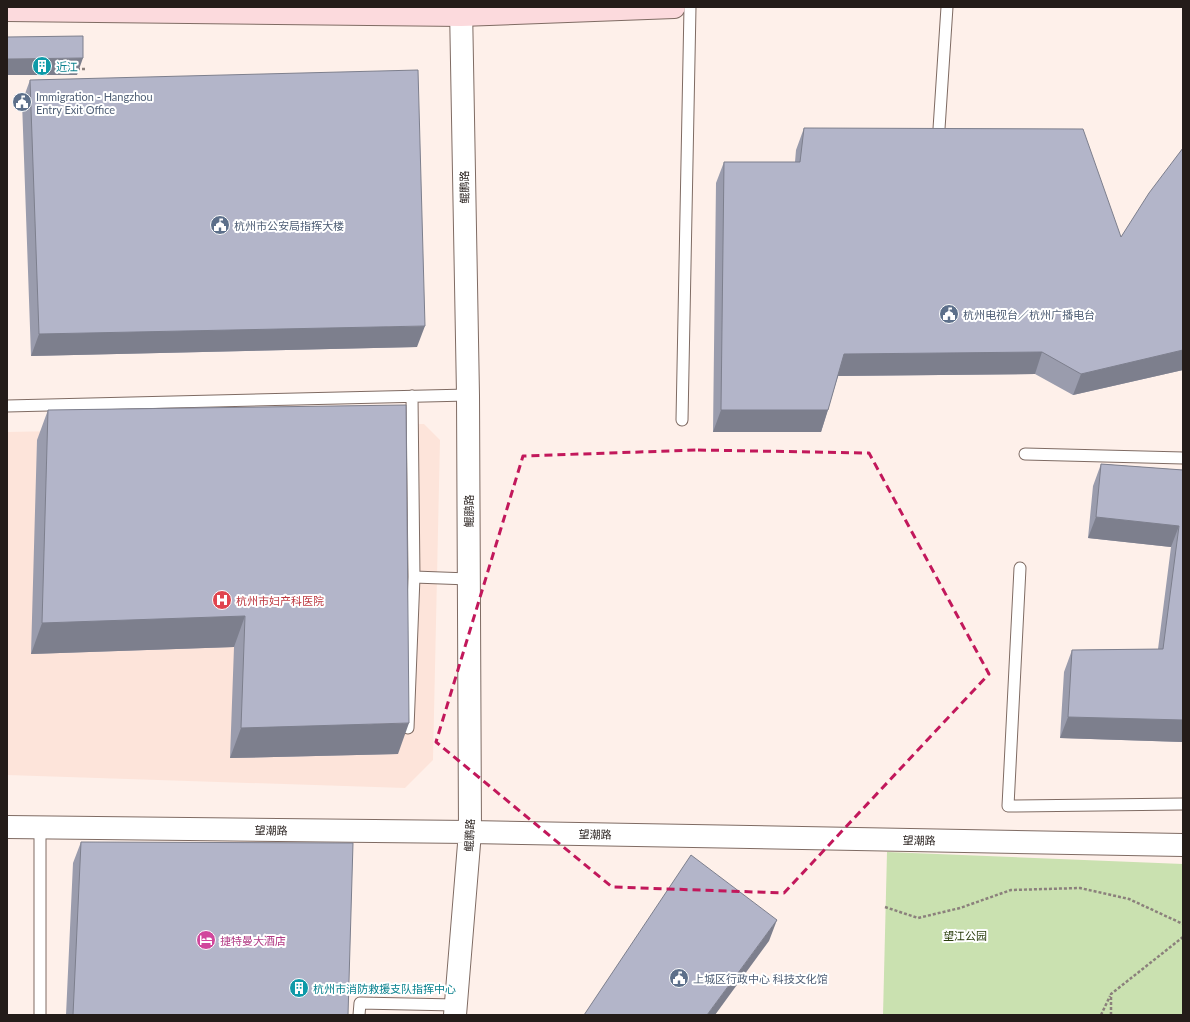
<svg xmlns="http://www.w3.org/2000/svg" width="1190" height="1022" font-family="Lato,'Noto Sans SC',sans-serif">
  <rect width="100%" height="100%" fill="#fef0ea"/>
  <path fill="#fde4da" d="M424,424L440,440L433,760L405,788L7,775V432Z"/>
  <path fill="#cae1b0" d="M887,852L1183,864V1015H883Z"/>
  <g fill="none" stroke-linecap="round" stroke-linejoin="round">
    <defs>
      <path id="service" d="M938,144L947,7
        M7,406L468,395
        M682,420L690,7
        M1025,454L1183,458
        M1020,568L1008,806L1183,804
        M414,577L469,579
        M408,728L414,577L412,396
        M40,1015V828
        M359,1015L360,1003L455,1005"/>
      <path id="tertiary" d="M7,827L470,832L1183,845
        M455,1015L470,832L468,395L461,7"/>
      <path id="secondary" d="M7,10L461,15L674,7"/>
    </defs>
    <use href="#service" stroke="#7f6b63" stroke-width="13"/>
    <use href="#tertiary" stroke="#7f6b63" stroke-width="24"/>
    <use href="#secondary" stroke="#7f6b63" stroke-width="24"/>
    <path stroke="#8b807c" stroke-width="2.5" stroke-dasharray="3 2" stroke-linecap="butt" d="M77,69H86
      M885,907L918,918L960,908L1011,890L1080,888L1129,899L1183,924
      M1101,1015L1110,996
      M1111,1015V994L1183,937"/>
    <use href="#service" stroke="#fff" stroke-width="11"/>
    <use href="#tertiary" stroke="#fff" stroke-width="22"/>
    <use href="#secondary" stroke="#fcdadd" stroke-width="22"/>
  </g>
  <path fill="#9a9cad" d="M30,80L417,347L31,356L22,102Z
    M804,128L1121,237L1183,148V370L1073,395L1035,374L838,376L821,432H713L716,183L724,162H795L796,150Z
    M48,410L398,754L230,758L234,647L31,654L37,440Z
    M1101,464L1183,470V742L1060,738L1064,672L1072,650L1158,649L1171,547L1088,538L1093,486Z
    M81,842L348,1015H66L73,863Z"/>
  <path fill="#7d7f8d" d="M83,58L77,75H7V59Z
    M425,326L417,347L31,356L39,334Z
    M1183,350V370L1073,395L1081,374Z
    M1042,352L1035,374L836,376L844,354Z
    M721,410H828L821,432H713Z
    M1096,517L1179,526L1171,547L1088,538Z
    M245,616L234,647L31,654L42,623Z
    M1068,717L1183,720V742L1060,738Z
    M409,723L398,754L230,758L241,728Z
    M777,920L769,941L715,1015H707Z"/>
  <path fill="#b3b5c9" stroke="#7d7f8d" d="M83,36V58L7,59V37Z
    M418,70L425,326L39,334L30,80Z
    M804,128L1083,129L1121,237L1149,193L1183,148V350L1081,374L1042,352L844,354L828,410H721L724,162H800Z
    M406,405L409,723L241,728L245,616L42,623L48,410Z
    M1101,464L1183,470V720L1068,717L1072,650L1163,649L1179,526L1096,517Z
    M81,842L353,843L348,1015H73Z
    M691,855L777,920L707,1015H584Z"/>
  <path fill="none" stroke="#c2185b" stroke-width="3" stroke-dasharray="8 5" stroke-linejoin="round" d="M698,450L869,453L989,674L784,893L612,887L436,742L523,456Z"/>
  <defs>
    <symbol id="building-disc" viewBox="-11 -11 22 22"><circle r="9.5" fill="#0f9aa8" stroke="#fff"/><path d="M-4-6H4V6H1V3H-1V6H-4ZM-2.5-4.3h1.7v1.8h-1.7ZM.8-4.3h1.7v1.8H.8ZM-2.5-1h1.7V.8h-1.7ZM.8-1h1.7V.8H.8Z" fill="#fff"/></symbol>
    <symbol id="civic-disc" viewBox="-11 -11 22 22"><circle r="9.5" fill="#5c6f8a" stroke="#fff"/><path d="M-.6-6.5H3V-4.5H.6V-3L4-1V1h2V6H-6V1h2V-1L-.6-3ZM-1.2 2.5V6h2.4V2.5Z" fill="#fff"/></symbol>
    <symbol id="hospital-disc" viewBox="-11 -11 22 22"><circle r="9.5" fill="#e0444e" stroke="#fff"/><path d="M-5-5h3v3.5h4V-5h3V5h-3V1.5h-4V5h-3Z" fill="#fff"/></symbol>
    <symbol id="hotel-disc" viewBox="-11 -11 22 22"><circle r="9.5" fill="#d1479c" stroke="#fff"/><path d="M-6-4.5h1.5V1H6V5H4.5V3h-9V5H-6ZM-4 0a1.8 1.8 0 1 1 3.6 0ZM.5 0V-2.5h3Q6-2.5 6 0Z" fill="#fff"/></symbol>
  </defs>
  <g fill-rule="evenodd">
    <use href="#building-disc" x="31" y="55" width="22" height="22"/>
    <use href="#civic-disc" x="11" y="91" width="22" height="22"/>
    <use href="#civic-disc" x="209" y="214" width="22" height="22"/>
    <use href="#civic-disc" x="938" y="303" width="22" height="22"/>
    <use href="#hospital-disc" x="211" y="589" width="22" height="22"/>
    <use href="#hotel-disc" x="195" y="929" width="22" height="22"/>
    <use href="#civic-disc" x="668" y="967" width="22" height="22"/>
    <use href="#building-disc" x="288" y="977" width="22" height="22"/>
  </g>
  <g text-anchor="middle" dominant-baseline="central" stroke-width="4" stroke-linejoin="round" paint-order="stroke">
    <g font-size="11" fill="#0d838f" stroke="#fff" text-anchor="start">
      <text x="56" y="66">近江</text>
      <text x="313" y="988">杭州市消防救援支队指挥中心</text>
    </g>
    <g font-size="11" fill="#4e5e75" stroke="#fff" text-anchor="start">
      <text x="36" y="96">Immigration - Hangzhou<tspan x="36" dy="13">Entry Exit Office</tspan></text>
      <text x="234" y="225">杭州市公安局指挥大楼</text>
      <text x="963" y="314">杭州电视台／杭州广播电台</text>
      <text x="693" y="978">上城区行政中心 科技文化馆</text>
    </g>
    <g font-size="11" fill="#241c19" stroke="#fff">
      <text transform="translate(464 187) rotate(-91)">鲲鹏路</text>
      <text transform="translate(468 511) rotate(-90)">鲲鹏路</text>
      <text transform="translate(271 830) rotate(1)">望潮路</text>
      <text transform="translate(595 834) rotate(1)">望潮路</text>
      <text transform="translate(469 835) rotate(-87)">鲲鹏路</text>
      <text transform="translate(919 840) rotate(1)">望潮路</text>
    </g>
    <g font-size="11" fill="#be3a42" stroke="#fff" text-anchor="start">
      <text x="236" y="600">杭州市妇产科医院</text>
    </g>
    <g font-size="11" fill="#2b3e0e" stroke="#fff">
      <text x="965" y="935">望江公园</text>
    </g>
    <g font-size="11" fill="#b23c85" stroke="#fff" text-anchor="start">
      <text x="220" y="940">捷特曼大酒店</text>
    </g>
  </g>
  <rect width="1190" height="1022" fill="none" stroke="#241c19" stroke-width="16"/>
</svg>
